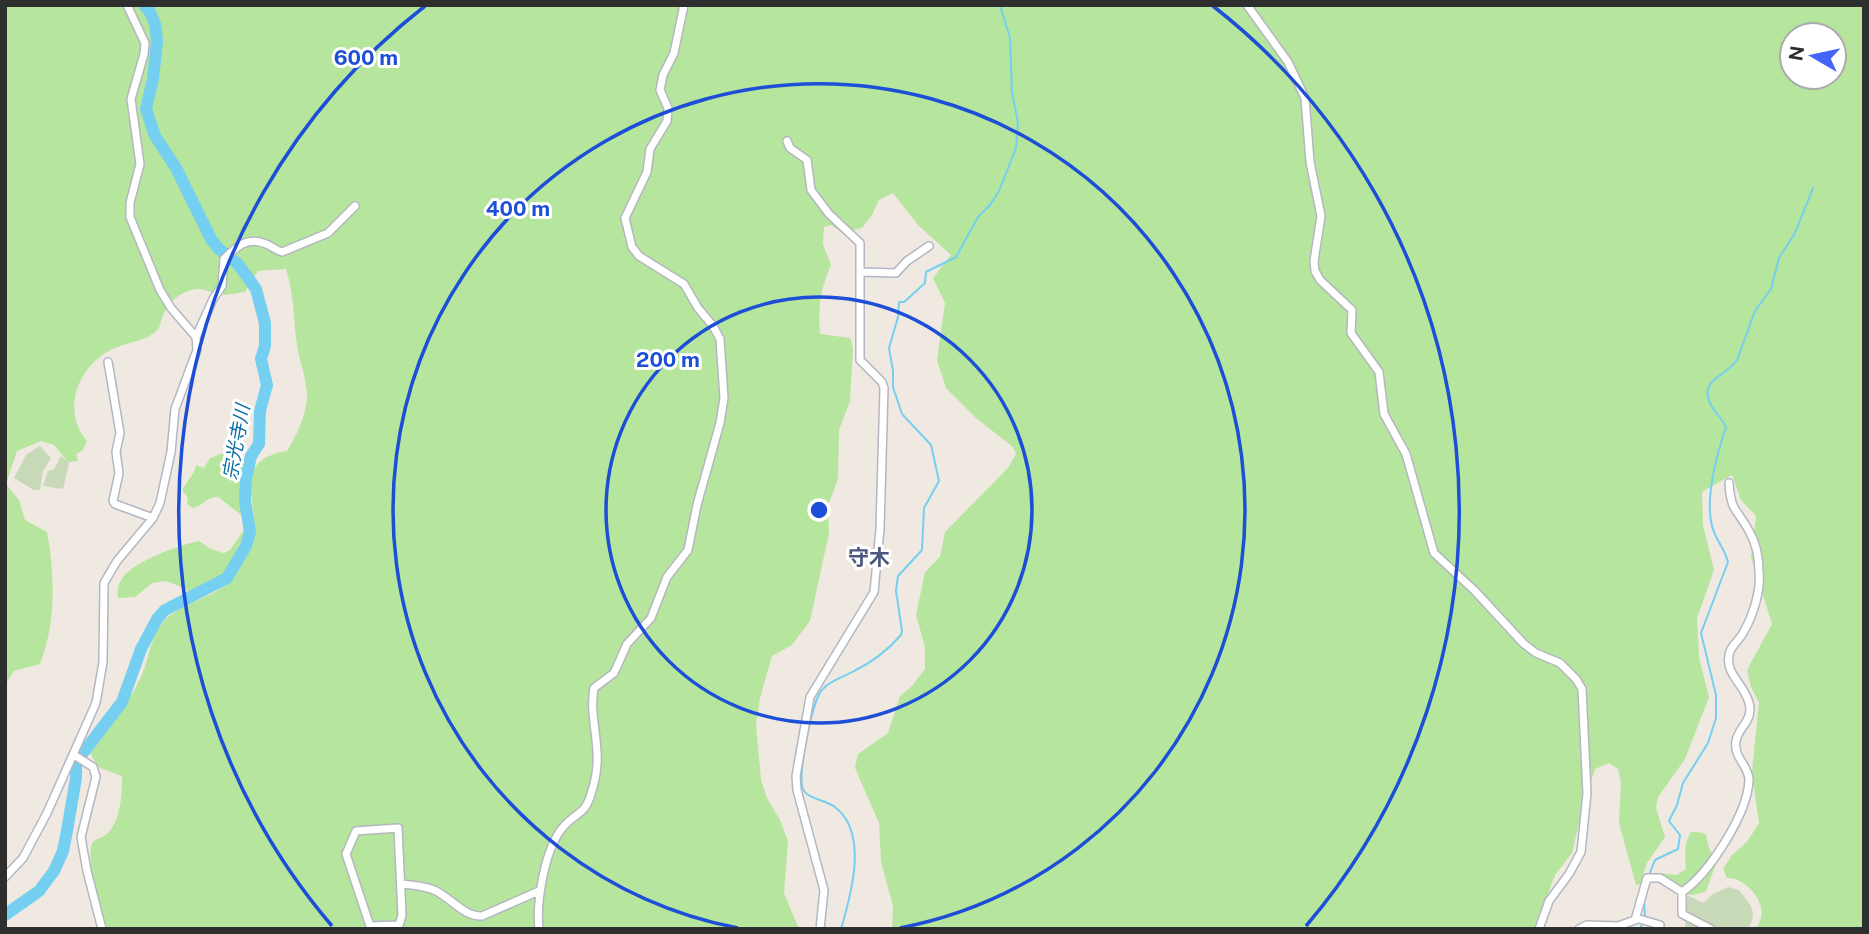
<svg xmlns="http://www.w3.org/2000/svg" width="1869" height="934" font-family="'Public Sans','Noto Sans JP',sans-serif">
  <rect width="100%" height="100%" fill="#efe9e1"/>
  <path fill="#b6e59e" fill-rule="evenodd" d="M5,5H1864V929H1756C1758,925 1760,922 1761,918C1766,900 1744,877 1727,878L1723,869L1732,855L1747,842L1759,823L1752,772L1759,702L1751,687L1747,670L1772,624L1751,557L1756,516L1741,500L1732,475L1702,492L1703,525L1714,570L1697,618L1699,658L1709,697L1685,759L1658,797L1656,808L1665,837L1647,863L1640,884L1636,885L1619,823L1621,782L1618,769L1609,763L1595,769L1583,806L1572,853L1555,875L1535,929H892L893,906L881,862L879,823L855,768L858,754L888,733L900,696L912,686L925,669V647L916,615L925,572L940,557L945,532L1008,468L1016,454L1013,447L976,418L946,388L937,360L945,303L933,278L951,255L918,225L893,193L879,200L872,215L862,228L841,232L831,225L824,227L823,244L831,265C820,291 818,306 820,334L850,338L853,348L850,401L839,430L838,479L828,506L829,533L810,621L792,645L772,656L760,698L756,725L761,780L767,798L780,820L788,841L784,893L799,929H105C101,912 84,855 93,842C96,838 103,838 107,834C121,820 122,795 122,776L98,767L89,751C93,743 100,738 106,731C118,716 130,699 139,681C148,664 149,643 160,626C179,599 220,601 238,571C245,558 252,546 253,531C257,494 233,460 287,451C296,437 305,417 307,400C308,384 301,366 298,351C293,323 295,296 286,269L258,271L245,292C237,293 226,296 218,294C206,291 201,286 188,291C175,296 167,305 162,318C162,318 159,327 159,328C149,341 128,342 115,348C79,363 60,410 87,441L83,450L76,454L78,461L68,462L54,445L41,441L17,451L6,484L19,500L25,520L47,532C55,573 56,624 40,664L14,671L5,685ZM1792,35H1834V77H1792Z
    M232,450L234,464H245L247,467L242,499L244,517L218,497C206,497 204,505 193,508L187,504L188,498L182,490L194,472L196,465L204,468L210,458Z
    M244,530L246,533L222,578L191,594L184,588L166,581L152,583L135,597L118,598C117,590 118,584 123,577C134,562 181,544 199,541L209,548L223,553L230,550Z
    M1691,832C1712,832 1704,835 1710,850C1712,854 1715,857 1717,861L1706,891C1690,899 1669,893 1659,881L1660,873L1677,875L1686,869C1685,857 1684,842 1691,832Z"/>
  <path fill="#c8d9b8" d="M40,446L51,458L43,471L40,490H34L14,478L26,455Z
    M61,456L69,463L63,489L43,486L48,471L54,469Z
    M1728,887L1739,890C1750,905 1759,910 1748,929H1685L1686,898L1689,896L1703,903L1713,894Z"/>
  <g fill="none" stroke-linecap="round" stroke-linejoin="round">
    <path stroke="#75cff0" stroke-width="2" d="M1649,875L1655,860L1678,849L1680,835L1669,821L1677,805L1683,783L1708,743L1716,718V695L1701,633L1728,562C1725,549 1715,539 1712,526C1705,498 1717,454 1726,427C1722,418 1714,412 1710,403C1699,379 1727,376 1737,360L1755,311L1771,289L1779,258L1795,233L1813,188
      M1644,901L1645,916
      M841,929C851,895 869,833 835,807C826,800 807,799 803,789C797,776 812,700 822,690C830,680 844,677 854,671C873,662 887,651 901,635L902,631L896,591L898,576L922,550L924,508L939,481L931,445L902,414L893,387V371L889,348L898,317L899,302H904L925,283L926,272L956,257L978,217L990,205L999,191L1016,148L1018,123L1012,92L1010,38L1000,5
      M1640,929L1643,922"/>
    <path stroke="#75cff0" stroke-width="12" d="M5,915L39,891L54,871L63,851L67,831L76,778V762L122,702L141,649L157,619L165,610L227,578L246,546L250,532L245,501L246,479L251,456L259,444L260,411L267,385L261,359L265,346V323L256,289L238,264L219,249L211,239L176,168L155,136L146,109L153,79L157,42L155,24L150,12L144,5"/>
    <defs>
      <path id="minor" d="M127,5L145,43L144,54L131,99L140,164L130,203V217L160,290L171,308L196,337
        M1247,5L1288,62L1305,98L1310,162L1321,216L1314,261L1315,271L1320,280L1352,310L1351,333L1379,372L1384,414L1406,454L1434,553L1475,591L1524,644L1536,653L1560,663L1576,679L1582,689L1587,793L1581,852L1569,874L1549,901L1539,929
        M787,141L790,148L807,160L811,190L829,214L860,243V360L882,382L884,388L880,529L874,592L810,697L796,776L797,790L824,890L820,929
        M861,272L896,273L907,261L929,246
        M108,362L120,433L116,452L119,473L113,501L115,504L153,518
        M74,755L93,767L96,777L81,837L87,871L102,929
        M398,828L402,915L399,925L370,926L346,854L356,831Z
        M5,877L23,858L47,813L96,703L103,662L104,583L117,561L153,518L160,503L171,452L175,409L197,350L196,337L213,299L222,286L224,259C236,247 247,236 266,244C272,246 275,250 282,252L328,233L355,206
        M401,884C412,885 424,886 434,890C450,897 464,917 482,916L539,891
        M1682,892C1709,874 1748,813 1749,780C1749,766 1733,757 1736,741C1738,727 1754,721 1749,703C1745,685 1725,674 1729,655C1730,646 1739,641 1743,633C1753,616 1761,591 1759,572C1759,558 1756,543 1749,531C1737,508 1731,513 1729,483
        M1682,892V914L1711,929
        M1636,918L1660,925L1659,929
        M539,929C536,901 545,847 564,826C576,812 585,815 591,794C595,782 598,765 597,752C596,729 590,710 594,688L614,673L627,644L651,618L667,577L688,550L697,505L720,423L724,398L720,339L713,326L698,308L684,284L639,256L632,247L625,218L647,172L650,149L667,121L668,108L660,90L663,75L674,53L684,5
        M1579,929L1587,925L1618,926L1635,920L1647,878H1660L1682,892"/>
    </defs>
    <use href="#minor" stroke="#b4b7c1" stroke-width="10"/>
    <use href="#minor" stroke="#fff" stroke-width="7"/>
  </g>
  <g fill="none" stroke="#1d4ed8" stroke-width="3.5">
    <circle cx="819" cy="510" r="213"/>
    <path d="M738 928A426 426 0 1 1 900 928"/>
    <path d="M332 926A640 640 0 0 1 425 6M1213 6A640 640 0 0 1 1306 926"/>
  </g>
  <g text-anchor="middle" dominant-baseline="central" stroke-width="6" stroke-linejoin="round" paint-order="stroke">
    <g font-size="19" font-style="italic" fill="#0d6fa3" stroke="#fff">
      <text transform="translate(236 442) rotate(-80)">宗光寺川</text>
    </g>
    <g font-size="21" font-weight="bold" fill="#4d5680" stroke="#fff">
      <text x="869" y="557">守木</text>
    </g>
  </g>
  <circle cx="819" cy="510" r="10" fill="#1d4ed8" stroke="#fff" stroke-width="3.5"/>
  <g font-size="21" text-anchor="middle" font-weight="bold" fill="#1d4ed8" stroke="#fff" stroke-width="6" stroke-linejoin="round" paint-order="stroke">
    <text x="366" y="65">600 m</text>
    <text x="518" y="216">400 m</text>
    <text x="668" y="367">200 m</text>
  </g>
  <rect width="1869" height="934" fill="none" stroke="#2e2e2e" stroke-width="14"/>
  <g transform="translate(1813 56) rotate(279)"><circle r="33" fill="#ffffff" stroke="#ababab" stroke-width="2"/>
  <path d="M0-5L12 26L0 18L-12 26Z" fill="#4264fb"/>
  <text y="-10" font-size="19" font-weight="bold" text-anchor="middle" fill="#2e2e2e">N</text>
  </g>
</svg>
